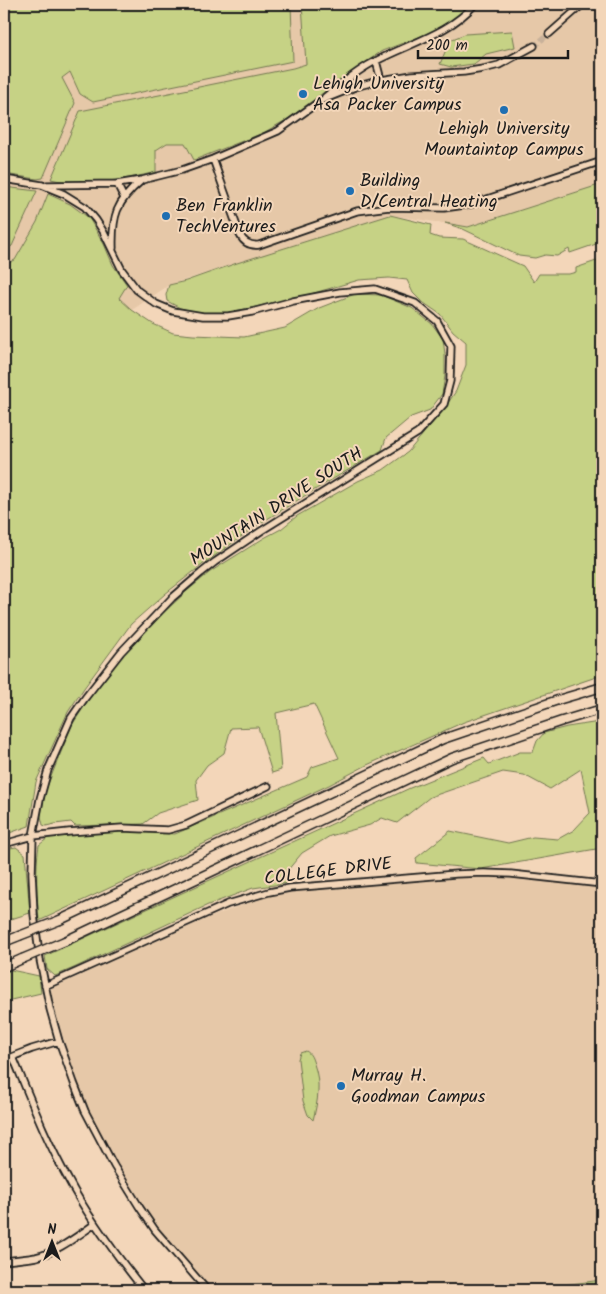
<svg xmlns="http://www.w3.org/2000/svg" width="606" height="1294" font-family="Kalam,sans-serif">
  <rect width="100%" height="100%" fill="#f3d6b9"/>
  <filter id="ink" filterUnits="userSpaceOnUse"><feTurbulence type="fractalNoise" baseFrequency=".02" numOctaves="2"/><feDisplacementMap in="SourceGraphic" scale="10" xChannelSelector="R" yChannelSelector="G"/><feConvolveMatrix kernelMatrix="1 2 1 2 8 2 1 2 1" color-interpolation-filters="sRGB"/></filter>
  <g filter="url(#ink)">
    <path fill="#e6c8a8" d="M4,4H602V184L468,227L390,215L169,285L132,310L112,291L4,309Z
      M473,877H509L602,888V1290H211L185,1262L142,1205L117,1166L95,1124L67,1055L54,1012L50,993L52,988L206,919L258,899L276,894L294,892Z"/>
    <path fill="#c6d285" stroke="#717750" d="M4,4H291L293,61L93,102L80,94L70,72L62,78L75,103L43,178L37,179L4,174Z
      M302,4H471L459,15L440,29L382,51L339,81L288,119L263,133L194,160L185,143H167L156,150V172C124,180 83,187 51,179L80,111L293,68L306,64Z
      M512,31L515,47L486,54L474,64L451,67L440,64L450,40L465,34Z
      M602,184V242L570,253L569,249L557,256L545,255L535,258L519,256L463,229L445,223L468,227Z
      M4,187L37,191L12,246L4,250Z
      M48,194L70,204L89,218L104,244L113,265L127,285L119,298L132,310L153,324L173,333L193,335L244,337L285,328L319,308L355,294L381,295L412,308L432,324L443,339L445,354V376L442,394L430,410L411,417L386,438L382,450L306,495L256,526L202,565L165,594L131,624L84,688L68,712L36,782L29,826L4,835V265L15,260L37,222Z
      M390,215L431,225L430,235L439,238L463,239L523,266L534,282L539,274H569L576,272V268L602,259V675L464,722L367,765L329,785L39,921C37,895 35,870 39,845L48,838L78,834L130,831L175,834L307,777L312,767L339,758L314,704L276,713L281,770L272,773L258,727L231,728L224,753L207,765L196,780L198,800L158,813L143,824L75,826L71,822L55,824L46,826L43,825L41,816L46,789L72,725L95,690L127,650L146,629L187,591L210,572L264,538L281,529L297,516L358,481L383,470L408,452L444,409L456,391L466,365V342L453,331L440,314L421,301L413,293L407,280L389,278L359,280L293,299L226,313H202L180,308L167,301L166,295L169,285L186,281L237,263Z
      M602,719V848L481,869L417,863L416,858L450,831L508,843L533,837L558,839L574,830L590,813L581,769L550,789L524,775L503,772L430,797L397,823L382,818L370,825L330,836L302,853L287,871L288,883L253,888L208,905L76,967L55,976L47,969L45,956L410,788L484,758L489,764L520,752H533L537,741L544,733L567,727L593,723Z
      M16,847L25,854L30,913L8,920L4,923V849Z
      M11,970L39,976L41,993L11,1000L4,1009V973Z
      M306,1051C311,1054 312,1058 314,1064C321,1083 318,1101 313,1120L308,1115L303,1101L298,1059L300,1053Z
      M602,1280V1290H564L563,1285Z"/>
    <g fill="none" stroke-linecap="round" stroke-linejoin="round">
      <path stroke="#c8b19a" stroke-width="5.5" stroke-dasharray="5.5 3" stroke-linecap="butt" d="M534,46L549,34"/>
      <defs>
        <path id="minor" d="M549,34L583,4
          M376,61L381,80
          M325,97C342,84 357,70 376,61C410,43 449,34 475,4
          M213,159L240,235C244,243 250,246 259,245L357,211L389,207L444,208L472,204L602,161
          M4,179L42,185L64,194L85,207L96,220L103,231L122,270L137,290L156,304L173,311L203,316H228L252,312L293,301L340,292L375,289L415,303L437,321L451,346L450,381L444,404L418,433L261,531L215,562L201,573L172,598L121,652L85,698L71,718L48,770L40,799L33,836L32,873L34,915L40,960L50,1009L59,1041L74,1083L85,1111L114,1166L140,1208L155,1230L207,1290
          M117,184L124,198
          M47,185L117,184L142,180L182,170L213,159L278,131L320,101L355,87L381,80L412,75L464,72L483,69L499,65L534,46
          M113,248C112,216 116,202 141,181
          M4,844L33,836L69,832L122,828L168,830L186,825L268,786
          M45,986L228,904L269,892L290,888L456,874L484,873L511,874L602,884
          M13,1057C30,1098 46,1140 68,1179C89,1219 116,1255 144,1290
          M4,1060L32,1049L59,1041
          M4,1261C14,1260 25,1259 36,1257C57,1252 77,1236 95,1224"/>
        <path id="highway" d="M60,920L443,739L561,699L602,687
          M65,941L452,758L562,721L602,709
          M4,942L19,936
          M4,967L22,959"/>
      </defs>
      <use href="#minor" stroke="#1c1c1c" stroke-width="9"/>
      <use href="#highway" stroke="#1c1c1c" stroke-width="11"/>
      <use href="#minor" stroke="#f3d6b9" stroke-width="5.5"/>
      <use href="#highway" stroke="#f3d6b9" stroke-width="8"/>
      <defs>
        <path id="highway-bridge" d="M19,936L60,920
          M22,959L65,941"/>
      </defs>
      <use href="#highway-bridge" stroke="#1c1c1c" stroke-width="11" stroke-linecap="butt"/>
      <use href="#highway-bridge" stroke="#f3d6b9" stroke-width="8"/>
    </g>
  </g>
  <g fill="#1f6fb2" stroke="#f3d6b9" stroke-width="2">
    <circle cx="303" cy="94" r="5"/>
    <circle cx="504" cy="110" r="5"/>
    <circle cx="350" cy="191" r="5"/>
    <circle cx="166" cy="216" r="5"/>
    <circle cx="341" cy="1086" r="5"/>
  </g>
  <g text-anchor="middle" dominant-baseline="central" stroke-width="4" stroke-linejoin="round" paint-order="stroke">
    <g font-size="18" fill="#1c1c1c" stroke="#f3d6b9" text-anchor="start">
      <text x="313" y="84">Lehigh University<tspan x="313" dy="21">Asa Packer Campus</tspan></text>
      <text x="504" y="129" text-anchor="middle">Lehigh University<tspan x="504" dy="21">Mountaintop Campus</tspan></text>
      <text x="360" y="181">Building<tspan x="360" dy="21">D/Central Heating</tspan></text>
      <text x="176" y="206">Ben Franklin<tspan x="176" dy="21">TechVentures</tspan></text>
      <text x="351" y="1076">Murray H.<tspan x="351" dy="21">Goodman Campus</tspan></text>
    </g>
    <g font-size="18" fill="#1c1c1c" stroke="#f3d6b9">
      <text transform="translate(277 507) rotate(-33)">MOUNTAIN DRIVE SOUTH</text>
      <text transform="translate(328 872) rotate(-7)">COLLEGE DRIVE</text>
    </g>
  </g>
  <rect width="606" height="1294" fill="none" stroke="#f3d6b9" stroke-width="20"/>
  <rect x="10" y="10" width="586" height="1274" fill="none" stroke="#1c1c1c" stroke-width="2" filter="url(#ink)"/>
  <g transform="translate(52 1242)" stroke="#f3d6b9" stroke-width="4" paint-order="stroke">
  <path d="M0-4L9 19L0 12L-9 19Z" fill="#1c1c1c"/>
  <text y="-8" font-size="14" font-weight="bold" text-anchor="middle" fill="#1c1c1c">N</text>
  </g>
  <path d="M418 50v8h150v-8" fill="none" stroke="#1c1c1c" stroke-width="2.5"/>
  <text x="426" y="50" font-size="15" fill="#1c1c1c" stroke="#f3d6b9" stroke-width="4" paint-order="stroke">200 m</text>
</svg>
